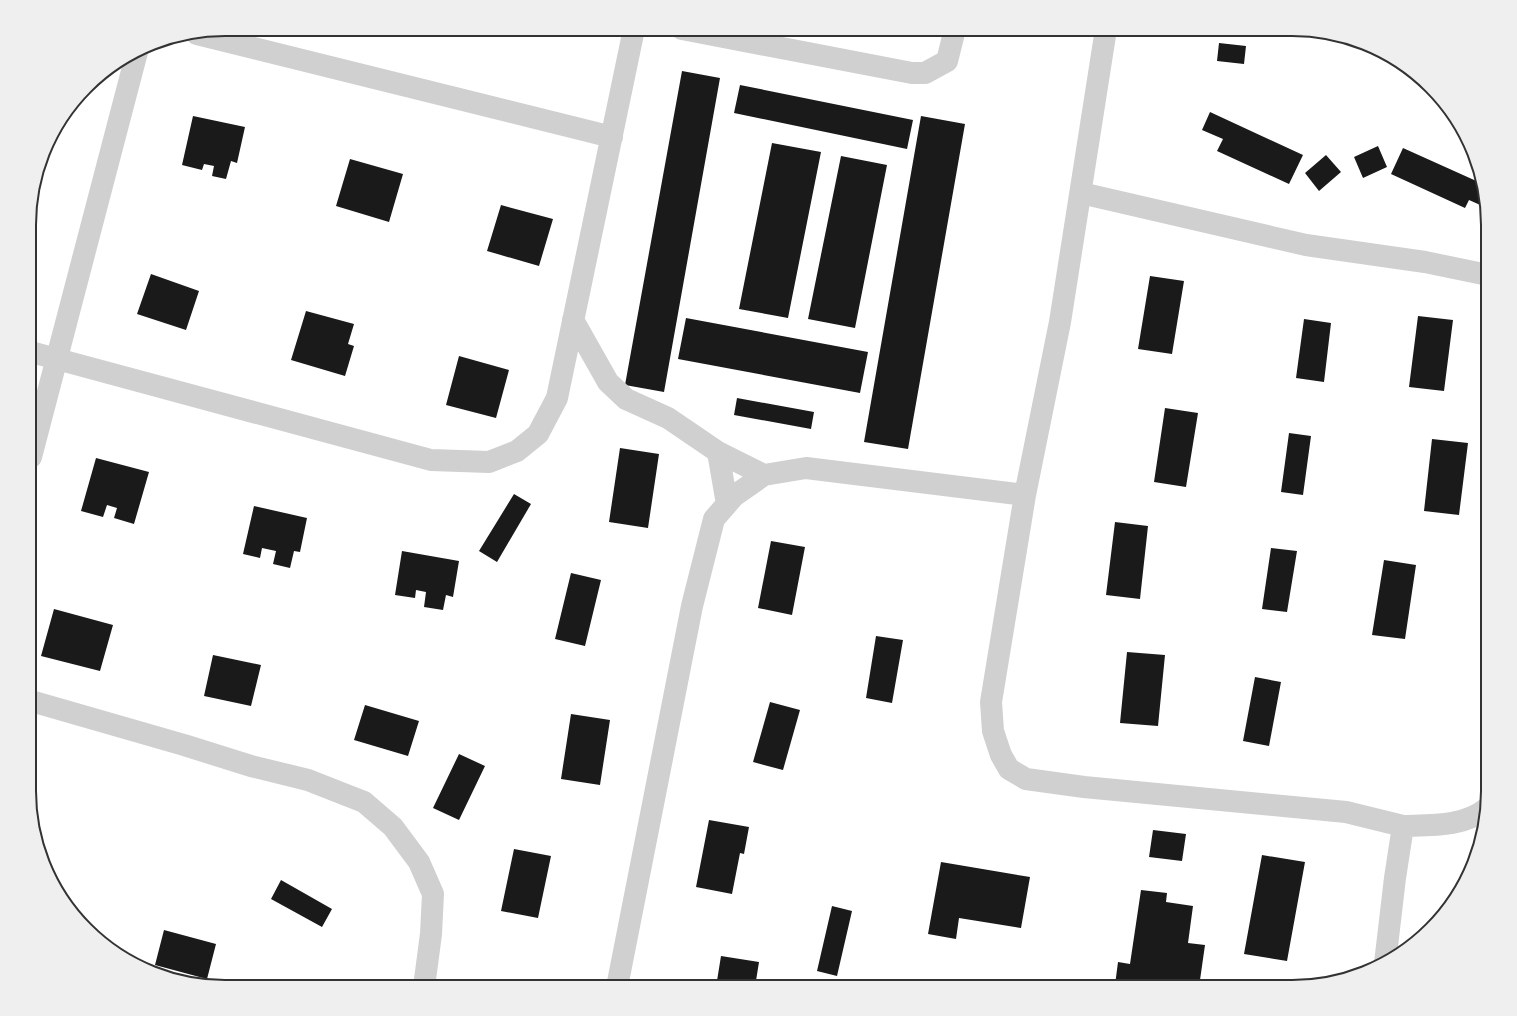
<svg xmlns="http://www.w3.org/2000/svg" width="1517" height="1016" font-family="'Nunito Sans',sans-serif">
  <rect width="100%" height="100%" fill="#fff"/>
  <path fill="#1a1a1a" d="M1219,43L1246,46L1244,64L1217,61Z
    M682,71L720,78L664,392L625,385Z
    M740,85L913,120L907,149L734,113Z
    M1210,112L1303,155L1289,184L1217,151L1223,139L1202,130Z
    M193,116L245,127L237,163L231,161L226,179L212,176L214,166L204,164L202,170L182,165Z
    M921,116L965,124L908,449L864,442Z
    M772,143L821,152L788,318L739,309Z
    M1378,146L1387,167L1363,178L1354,157Z
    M1403,148L1483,184L1487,208L1469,200L1465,208L1391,174Z
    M1326,155L1341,172L1319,191L1305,173Z
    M841,156L887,165L855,328L808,319Z
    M350,159L403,174L389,222L336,206Z
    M501,205L553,219L539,266L487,251Z
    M151,274L199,291L186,330L137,314Z
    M1150,276L1184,281L1172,354L1138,349Z
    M306,311L354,324L348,344L354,346L345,376L291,360Z
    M1418,316L1453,320L1444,391L1409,387Z
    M686,318L868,352L860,393L678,359Z
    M1304,319L1331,323L1324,382L1296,378Z
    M459,356L509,370L496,418L446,405Z
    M737,398L814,412L811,429L734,415Z
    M1165,408L1198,413L1186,487L1154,482Z
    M1289,433L1311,436L1303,495L1281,492Z
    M1432,439L1468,443L1459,515L1424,511Z
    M620,448L659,454L648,528L609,522Z
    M96,458L149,472L134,524L114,518L117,508L107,505L103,517L81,511Z
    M514,494L531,504L497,562L479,551Z
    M254,506L307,518L300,552L294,551L290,568L273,564L276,551L262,548L260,558L243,554Z
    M1115,522L1148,526L1140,599L1106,595Z
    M771,541L805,547L792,615L758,608Z
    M1271,548L1297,551L1287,612L1262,609Z
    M402,551L459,561L453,597L446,595L443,610L424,607L426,592L416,590L415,598L395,595Z
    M1384,560L1416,565L1405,639L1372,635Z
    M571,573L601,580L585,646L555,639Z
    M54,609L113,625L100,671L41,656Z
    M876,636L903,640L892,703L866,698Z
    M1127,652L1165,655L1158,726L1120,723Z
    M213,655L261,665L251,706L204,696Z
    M1255,677L1281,682L1269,746L1243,741Z
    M770,702L800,710L783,770L753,762Z
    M365,705L419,721L408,756L354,740Z
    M571,714L610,720L600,785L561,779Z
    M459,754L485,766L459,820L433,808Z
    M709,820L749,827L744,854L740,853L732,894L696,887Z
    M1153,830L1186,834L1182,861L1149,857Z
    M514,849L551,856L538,918L501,911Z
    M1262,855L1305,862L1287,961L1244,954Z
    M941,862L1030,877L1021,928L959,918L956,939L928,934Z
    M281,880L332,909L322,927L271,899Z
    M1141,890L1167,893L1166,902L1193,906L1188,943L1205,945L1199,987H1126L1115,985L1118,962L1130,964Z
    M832,906L852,911L837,976L817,971Z
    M164,930L216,944L207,979L155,965Z
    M721,956L759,962L755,987H716Z"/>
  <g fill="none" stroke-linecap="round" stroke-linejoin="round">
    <path stroke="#d0d0d0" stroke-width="22" d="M682,29L912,73H925L947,61L955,29
      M197,34L612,137
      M1081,193L1306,245L1425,262L1488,275
      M573,320L608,382L626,399L668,418L718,452L764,475
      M31,352L431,460L489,462L517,451L538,434L557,398L634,29
      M718,452L727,504
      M31,457L137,52
      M1025,495L991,702L993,731L1001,755L1009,769L1026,779L1084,787L1346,812L1403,826L1395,878L1385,963
      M31,701L184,745L251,766L308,780L364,802L393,827L419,862L433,894L431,934L424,987
      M1403,826C1431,825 1464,827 1487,808
      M617,987L692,606L714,519L727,504L734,496L764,475L806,468L1025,495L1060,322L1106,29"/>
  </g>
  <path d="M0 0H1517V1016H0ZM225 36H1292A189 189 0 0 1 1481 225V791A189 189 0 0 1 1292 980H225A189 189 0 0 1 36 791V225A189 189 0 0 1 225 36Z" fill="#efefef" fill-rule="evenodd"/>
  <path fill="none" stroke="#333" stroke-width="2" d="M225 36H1292A189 189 0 0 1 1481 225V791A189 189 0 0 1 1292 980H225A189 189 0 0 1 36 791V225A189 189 0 0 1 225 36Z"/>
</svg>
